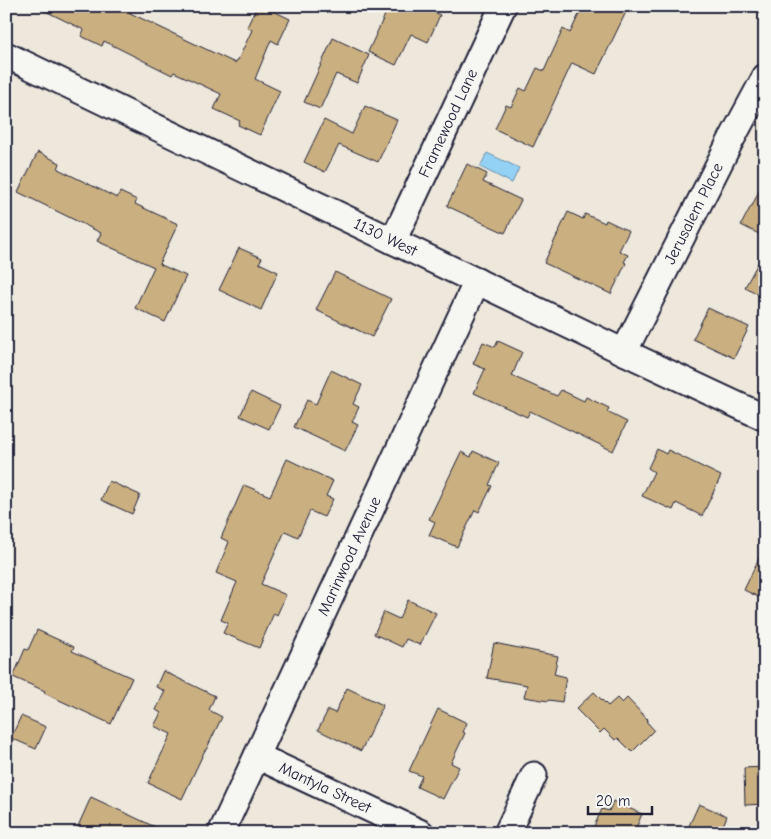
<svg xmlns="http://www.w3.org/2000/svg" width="771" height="839" font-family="'Comic Neue',sans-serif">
  <rect width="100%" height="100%" fill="#ede8db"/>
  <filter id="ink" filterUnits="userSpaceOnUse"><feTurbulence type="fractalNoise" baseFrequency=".02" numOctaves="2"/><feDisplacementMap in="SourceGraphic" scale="10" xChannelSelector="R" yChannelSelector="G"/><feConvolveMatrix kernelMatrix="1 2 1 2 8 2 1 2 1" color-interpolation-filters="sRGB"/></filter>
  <g filter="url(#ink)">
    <path fill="#94d2f5" stroke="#668cab" d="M487,153L519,168L512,183L480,167Z"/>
    <path fill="#caaf80" stroke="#22223b" d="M35,6H133L130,13L235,63L237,60H238L252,30L247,27L257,6H263L290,19L278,44L271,40L255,79L280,91L260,135L238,125L240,121L214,109L221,94L174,72L172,75L104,41L102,46L81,36L84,30Z
      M389,6H420L440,15L428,42L411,34L396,65L368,52Z
      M583,6H613L626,12L596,74L572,63L533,147L495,129L506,105L511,107L520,88L526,91L537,68L544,71L563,29L570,33Z
      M333,38L369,55L357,83L336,74L320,109L304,102Z
      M365,106L397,120L378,162L339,145L325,172L304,162L324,120L352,134Z
      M38,152L60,163L58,169L117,198L120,192L137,200L135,204L178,224L159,264L186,276L165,322L135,308L154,267L97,241L101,233L18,192Z
      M467,164L487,174L483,182L521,200L505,233L447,206Z
      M765,178V237L741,225L751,206H752Z
      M568,212L583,219L585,214L605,223L606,220L629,231L619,251L628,255L624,262L626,263L611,294L544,263Z
      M239,248L262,258L259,263L278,272L261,310L219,290Z
      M765,250V298L745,287Z
      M335,272L391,299L372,337L316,310Z
      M708,308L749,327L734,358L693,339Z
      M498,341L522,352L512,376L557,396L561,390L584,401L586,397L609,408L607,412L627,422L613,451L530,411L527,417L474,393L485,369L473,364L483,342L495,347Z
      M331,370L362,385L353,404L359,407L352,422L358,425L345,451L294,427L307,400L316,404Z
      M251,392L280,406L269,429L240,416Z
      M657,449L666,454L668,450L721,476L702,516L676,503L673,510L642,496L654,472L648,468Z
      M473,451L499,463L489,485L492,486L479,512L475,510L457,547L429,535L435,522L429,519L461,452L471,457Z
      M287,459L333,481L326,496L333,499L324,517L310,511L298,537L285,531L261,584L286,595L277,615L274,613L259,648L223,633L228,623L221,620L237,582L216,573L229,542L221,538L244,485L270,496Z
      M109,481L140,495L132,514L101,500Z
      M765,545V600L744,590Z
      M408,600L436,613L420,645L406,639L402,647L374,634L384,612L399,619Z
      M37,630L74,647L72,651L132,678L111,724L44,693L45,691L13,677L25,649L28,650Z
      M494,643L558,656L554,674L566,677L562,702L549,700L548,701L524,697L527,685L487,678Z
      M163,671L215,696L209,710L222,717L206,750H205L182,799L148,783L171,734L154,726L161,713L156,710L165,691L156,687Z
      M347,688L383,705L361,751L318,730L328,710L335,713Z
      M594,692L608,706L617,698L622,703L627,698L648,720L646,721L654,730L632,752L618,738L615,740L604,729L600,733L576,709Z
      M438,709L467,723L463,732L465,733L451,763L459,767L443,799L417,787L422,776L409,771Z
      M21,716L46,727L36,749L11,738Z
      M765,767V804L745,805L744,768Z
      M91,797L168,833H75Z
      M613,801L642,814L634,833H591L602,809L609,811Z
      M699,804L727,816L720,833H699L688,828Z"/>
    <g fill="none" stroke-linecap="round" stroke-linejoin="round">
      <defs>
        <g id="street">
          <path id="s1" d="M6,55L624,352L765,418"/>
          <path id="s2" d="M393,241L503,6"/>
          <path id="s3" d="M624,352L729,144L765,77"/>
          <path id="s4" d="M257,756L421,833"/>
          <path id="s5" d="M221,833L477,281"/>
          <path d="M507,833L534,775"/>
        </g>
      </defs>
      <use href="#street" stroke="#22223b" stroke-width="29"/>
      <use href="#street" stroke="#f6f6f2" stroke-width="25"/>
    </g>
  </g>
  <g text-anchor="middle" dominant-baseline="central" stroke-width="4" stroke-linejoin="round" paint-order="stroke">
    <g font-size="16" fill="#22223b" stroke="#f6f6f2">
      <text stroke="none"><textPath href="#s2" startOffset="130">Framewood Lane</textPath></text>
      <text stroke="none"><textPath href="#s3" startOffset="155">Jerusalem Place</textPath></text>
      <text stroke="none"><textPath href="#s1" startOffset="421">1130 West</textPath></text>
      <text stroke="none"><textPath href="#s5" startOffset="305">Marinwood Avenue</textPath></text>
      <text stroke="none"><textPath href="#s4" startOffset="75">Mantyla Street</textPath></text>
    </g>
  </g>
  <rect width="771" height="839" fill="none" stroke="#f6f6f2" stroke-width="25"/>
  <rect x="12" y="12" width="746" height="814" fill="none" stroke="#22223b" stroke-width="2" filter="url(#ink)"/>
  <path d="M588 806v8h64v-8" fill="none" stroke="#22223b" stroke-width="2.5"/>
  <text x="596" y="806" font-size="15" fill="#22223b" stroke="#f6f6f2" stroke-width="4" paint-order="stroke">20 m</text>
</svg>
